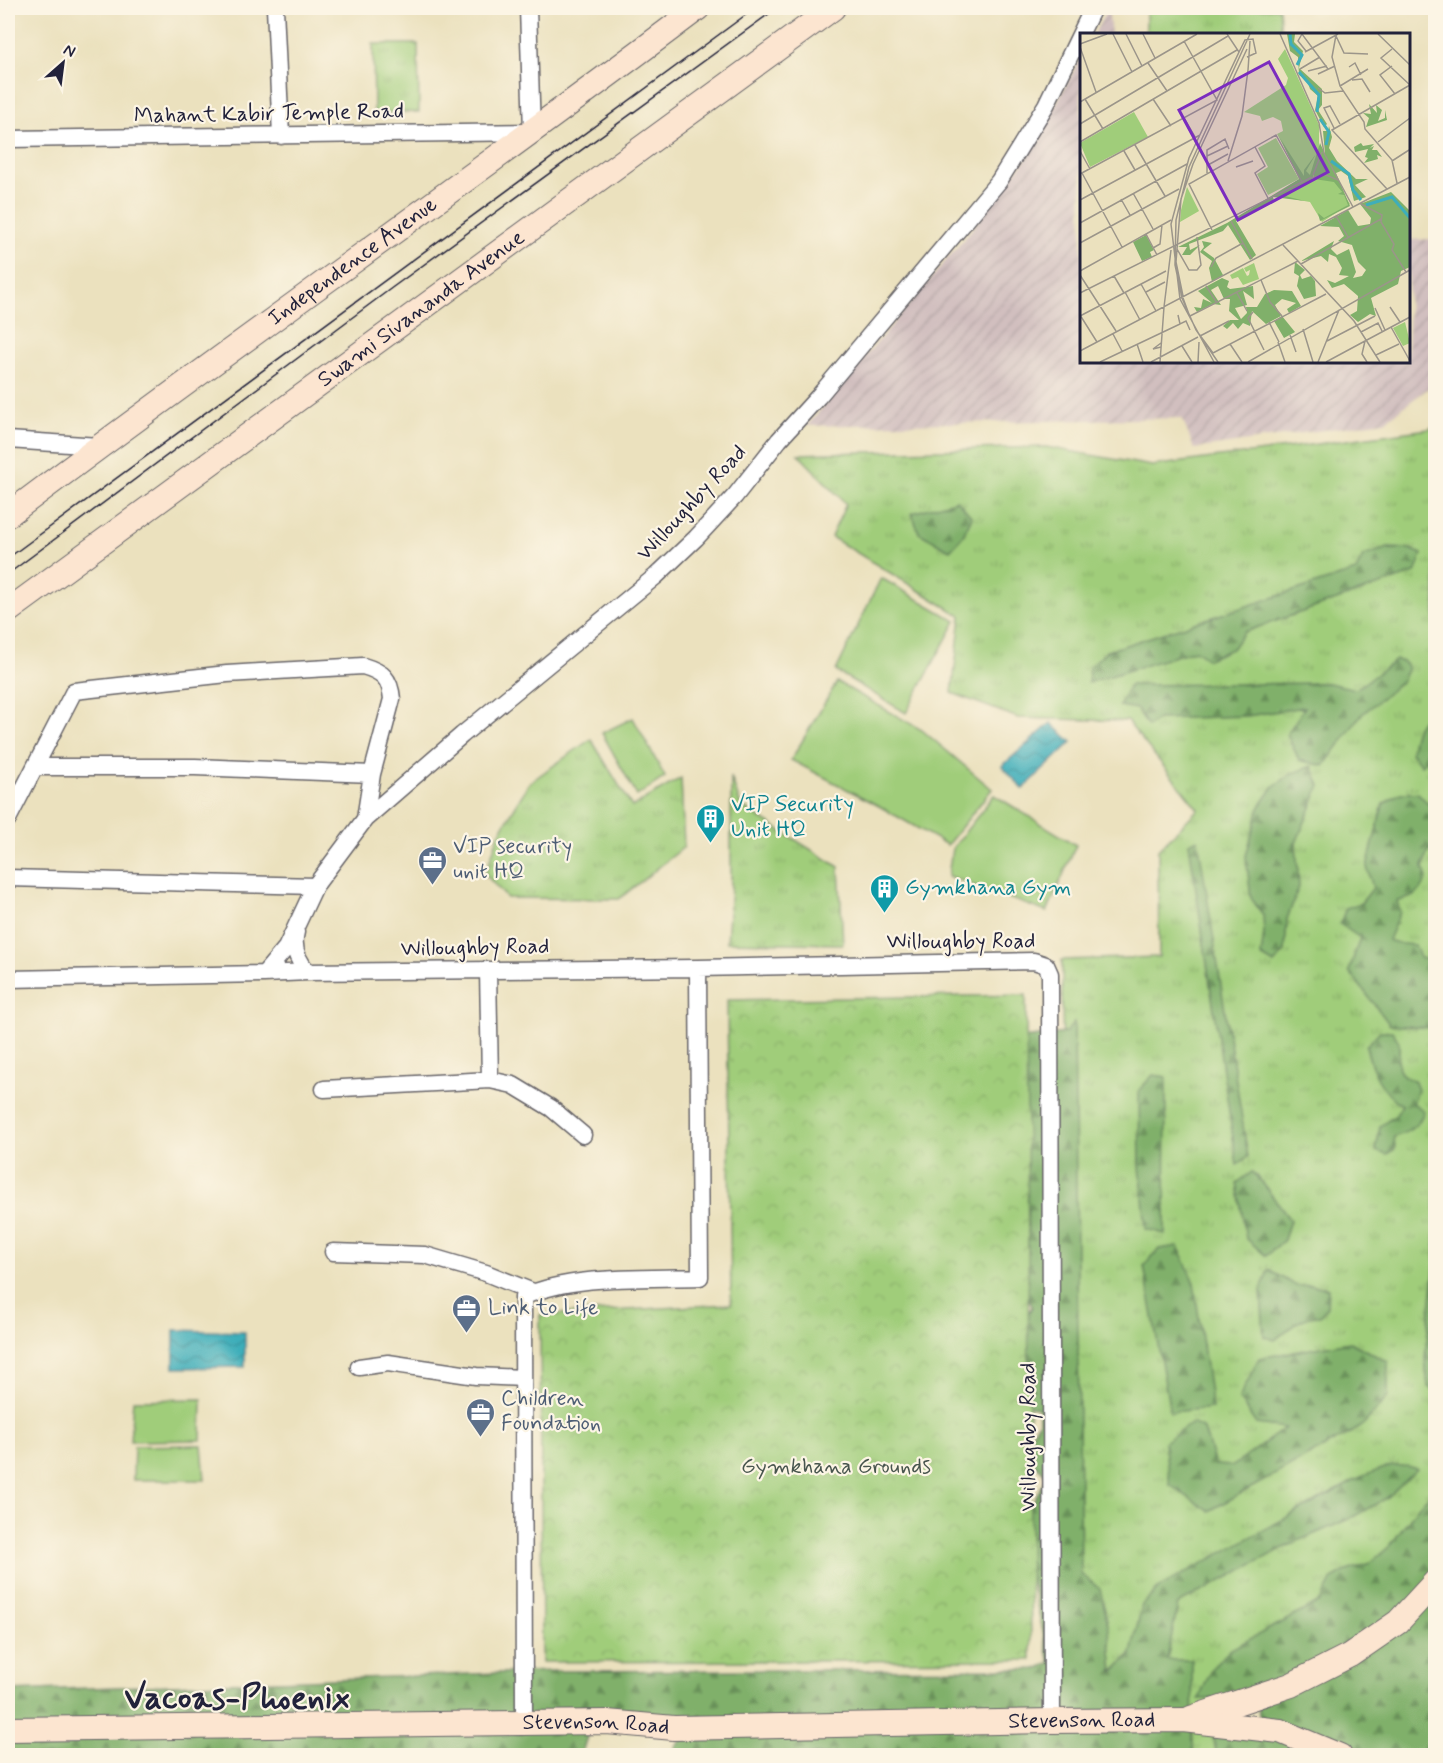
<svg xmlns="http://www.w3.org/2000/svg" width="1443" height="1763" font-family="Mynerve,sans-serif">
  <defs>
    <pattern id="industrial-furrows" width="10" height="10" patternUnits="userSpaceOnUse" patternTransform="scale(1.5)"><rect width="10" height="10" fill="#d1bfbf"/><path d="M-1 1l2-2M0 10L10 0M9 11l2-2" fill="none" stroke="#b3a4a5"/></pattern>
    <pattern id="grass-tufts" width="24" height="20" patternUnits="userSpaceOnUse" patternTransform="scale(1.5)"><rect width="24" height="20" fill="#a0cd7a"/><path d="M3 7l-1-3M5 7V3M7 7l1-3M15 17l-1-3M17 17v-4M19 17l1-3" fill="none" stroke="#8ab06a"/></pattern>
    <pattern id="forest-firs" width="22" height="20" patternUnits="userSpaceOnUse" patternTransform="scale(1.5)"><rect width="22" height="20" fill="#80b06a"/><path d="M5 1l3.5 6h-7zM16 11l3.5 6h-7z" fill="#688f58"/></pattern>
    <pattern id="park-crowns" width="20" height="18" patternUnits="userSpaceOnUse" patternTransform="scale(1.5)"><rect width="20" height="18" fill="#a0cd7a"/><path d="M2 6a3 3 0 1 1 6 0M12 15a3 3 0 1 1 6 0" fill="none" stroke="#8ab06a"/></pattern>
    <pattern id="water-waves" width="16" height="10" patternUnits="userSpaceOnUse" patternTransform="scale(1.5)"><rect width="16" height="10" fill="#3eaeba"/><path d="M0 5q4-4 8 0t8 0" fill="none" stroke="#348d98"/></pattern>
  </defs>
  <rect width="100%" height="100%" fill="#fcf5e5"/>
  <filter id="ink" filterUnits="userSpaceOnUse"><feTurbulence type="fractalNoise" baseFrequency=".0167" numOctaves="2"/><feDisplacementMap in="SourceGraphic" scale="12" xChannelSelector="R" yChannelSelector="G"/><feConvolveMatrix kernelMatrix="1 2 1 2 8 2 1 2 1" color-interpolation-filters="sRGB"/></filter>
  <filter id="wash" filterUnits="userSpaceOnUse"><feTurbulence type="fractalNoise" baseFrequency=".008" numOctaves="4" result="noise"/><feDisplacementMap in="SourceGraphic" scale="24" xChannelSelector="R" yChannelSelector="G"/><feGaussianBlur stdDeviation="1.35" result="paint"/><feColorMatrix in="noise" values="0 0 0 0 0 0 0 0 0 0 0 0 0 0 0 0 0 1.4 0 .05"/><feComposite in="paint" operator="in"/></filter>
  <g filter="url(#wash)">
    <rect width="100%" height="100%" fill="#ebe1be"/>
    <path fill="url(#industrial-furrows)" d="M1108,8L1111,34H1094Z
      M1081,57L1082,362H1408L1409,240L1432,239L1435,383L1385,421L1194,449L1182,418L807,426L964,239L1029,155Z"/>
    <path fill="url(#grass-tufts)" stroke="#61785a" stroke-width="1.5" d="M1146,8H1279L1281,34H1146Z
      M373,44H418L419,112L374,113Z
      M1435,426V1541L1219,1690V1735L1302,1755L692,1756L1067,1710L1062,960L1159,957L1158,850L1198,809L1127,721L1018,718L952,693L961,616L831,537L846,504L798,454L1046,447L1152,466L1429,429Z
      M591,739L632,807L681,778L684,847L619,899L507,898L485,874L499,834L529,783Z
      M731,777L741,806L839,867L843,944L727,942L731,887Z"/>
    <path fill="url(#forest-firs)" stroke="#516952" stroke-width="1.5" d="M957,500L972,517L962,537L950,550L919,533L912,513Z
      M1388,548L1410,549L1422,554L1415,573L1244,632L1232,649L1208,659L1195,650L1088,683L1090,666L1107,651L1356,571L1363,556Z
      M1396,660L1404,662L1408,668L1401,682L1360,716L1324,766L1299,760L1287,734L1305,707L1247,716L1158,719L1148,727L1137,709L1119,706L1130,685L1328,683L1356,689Z
      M1429,713H1435V754L1421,765L1411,752C1413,735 1415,724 1429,713Z
      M1312,766L1320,786L1296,843L1299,887L1287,919L1285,951L1274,964L1261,956L1264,933L1263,915L1251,898L1246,856L1259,808L1274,786L1293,773Z
      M1400,793H1418L1435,811V842L1427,854L1423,867L1427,878C1419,894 1415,898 1397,901L1400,912L1388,940L1401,944L1415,945L1420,958L1435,961V1020L1430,1028L1390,1025L1349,971L1360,938L1340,924L1346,908L1361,903L1373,888L1367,867L1383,804Z
      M1198,839L1248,1157L1237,1165L1189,843Z
      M1074,1023L1081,1574L1100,1589L1109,1629L1113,1672L1131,1654L1142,1605L1161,1586L1361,1477C1382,1469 1395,1461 1417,1469L1387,1498L1351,1518L1289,1545L1178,1604L1167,1660H1192L1193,1755H677L675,1747L684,1737L593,1717L581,1756H8V1691L554,1671L1036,1669L1050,1663L1022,1539L1028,1511L1047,1476L1028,1457L1025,1444L1039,1422V1409L1026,1404L1018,1329L1032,1307L1016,1255L1023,1038L1065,1033Z
      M1380,1031H1392C1394,1035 1399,1040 1399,1044C1401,1059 1390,1074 1414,1080L1418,1090L1413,1103L1424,1111C1419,1126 1409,1132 1394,1137L1395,1149L1387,1155L1376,1151L1380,1126L1396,1115L1402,1105C1382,1094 1371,1069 1366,1046Z
      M1153,1075L1166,1077L1165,1234L1146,1229L1140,1166L1139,1090Z
      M1252,1172L1262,1182L1290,1220L1284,1240L1266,1256L1246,1238L1237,1183Z
      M1178,1246L1194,1283L1212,1408L1170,1412L1144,1266L1159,1249Z
      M1435,1262V1390L1428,1387L1425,1358Z
      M1268,1270L1297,1286L1310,1285L1328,1288L1327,1307L1320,1316C1301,1316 1290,1328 1275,1340L1264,1337L1261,1290Z
      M1350,1342L1388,1362V1397L1361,1427L1209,1511L1170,1485L1164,1442L1192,1423L1204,1429L1215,1465L1233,1466L1285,1428L1256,1424L1239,1399L1259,1358Z
      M1435,1490V1755H1217L1213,1739L1225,1730L1260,1724L1257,1699H1199L1212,1668L1231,1649L1320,1602L1332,1579L1344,1572L1370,1563L1390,1546L1421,1503Z"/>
    <path fill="url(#park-crowns)" stroke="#61785a" stroke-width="1.5" d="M1026,995L1031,1660L542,1662L540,1315L731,1304L727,1000Z"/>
    <path fill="#a0cd7a" stroke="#61785a" stroke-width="1.5" d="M881,578L956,621L906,713L836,671Z
      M837,682L922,730L992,789L947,845L879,806L791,760Z
      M633,718L665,777L637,796L602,733Z
      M994,795L1076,845L1047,912L948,876L952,849Z
      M202,1399L201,1440L130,1441L133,1400Z
      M202,1445L205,1480H133L134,1446Z"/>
    <path fill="url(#water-waves)" stroke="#30687a" stroke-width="1.5" d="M1051,723L1072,742L1023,789L1002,766Z
      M174,1330L245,1332V1367L174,1368Z"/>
  </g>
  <g filter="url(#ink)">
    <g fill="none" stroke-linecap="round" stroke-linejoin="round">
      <defs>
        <path id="street" d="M275,8L281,136
          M8,139L532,132L528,8
          M8,440L99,446
          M35,767H195L372,774
          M8,819L74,691L227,674L363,666C383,672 390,678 392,699L372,774L365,819
          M8,878L315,886
          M296,932C292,947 298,961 308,972
          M488,970L490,1080
          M264,974L286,948L315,886L365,819L462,735L656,576L696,538L735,496L779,440L818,397L999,181L1046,105L1093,8
          M8,979L264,974L308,972L698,968L1034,961L1046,965L1050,974L1052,1721
          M324,1089L490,1080L513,1085L551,1108L583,1135
          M333,1252L425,1255L486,1273L533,1292
          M359,1367L388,1363L476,1376L523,1378
          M524,1723L523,1297C572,1274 646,1279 700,1277L698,968"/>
        <g id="secondary">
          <path id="s1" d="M8,515C236,343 470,180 698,8"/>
          <path id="s2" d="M8,611L833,8"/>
          <path d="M1191,1718L1291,1685L1350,1655L1398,1622L1436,1581"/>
          <path id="s3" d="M8,1729L607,1722L674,1728L1052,1721L1183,1720L1280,1731L1340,1756"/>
        </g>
      </defs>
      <use href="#street" stroke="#686569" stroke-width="19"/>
      <use href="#secondary" stroke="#686569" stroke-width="26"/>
      <use href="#street" stroke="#fff" stroke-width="16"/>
      <use href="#secondary" stroke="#fce5d0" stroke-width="24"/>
      <path stroke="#22223b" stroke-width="1.5" d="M8,558L755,8
        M8,574L393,287L777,8"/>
    </g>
  </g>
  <defs>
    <symbol id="building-pin" viewBox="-11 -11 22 30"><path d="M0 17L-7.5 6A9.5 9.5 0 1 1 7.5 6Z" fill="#0f9aa8" stroke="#fcf5e5"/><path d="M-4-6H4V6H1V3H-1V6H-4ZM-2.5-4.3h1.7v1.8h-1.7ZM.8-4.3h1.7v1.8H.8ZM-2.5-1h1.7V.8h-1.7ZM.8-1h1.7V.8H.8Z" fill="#fff"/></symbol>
    <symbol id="office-pin" viewBox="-11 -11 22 30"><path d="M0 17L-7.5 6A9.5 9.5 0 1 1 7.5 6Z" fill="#5c6f8a" stroke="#fcf5e5"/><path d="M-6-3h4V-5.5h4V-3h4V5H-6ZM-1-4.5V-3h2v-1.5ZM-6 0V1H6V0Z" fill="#fff"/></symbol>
  </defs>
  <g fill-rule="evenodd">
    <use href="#building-pin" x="694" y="802" width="33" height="45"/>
    <use href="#office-pin" x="416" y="844" width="33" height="45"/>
    <use href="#building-pin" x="868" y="872" width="33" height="45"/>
    <use href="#office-pin" x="450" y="1292" width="33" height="45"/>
    <use href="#office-pin" x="464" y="1396" width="33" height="45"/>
  </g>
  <g text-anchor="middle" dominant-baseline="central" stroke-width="4.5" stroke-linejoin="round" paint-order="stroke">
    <g font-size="22" fill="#22223b" stroke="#fcf5e5">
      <text transform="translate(269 114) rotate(-1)">Mahant Kabir Temple Road</text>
      <text stroke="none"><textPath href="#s1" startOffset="428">Independence Avenue</textPath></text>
      <text stroke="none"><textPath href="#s2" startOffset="512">Swami Sivananda Avenue</textPath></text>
      <text transform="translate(692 503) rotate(-47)">Willoughby Road</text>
      <text x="961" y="942">Willoughby Road</text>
      <text transform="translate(475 948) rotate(-1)">Willoughby Road</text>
      <text transform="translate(1029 1437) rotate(-90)">Willoughby Road</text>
      <text stroke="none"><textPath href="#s3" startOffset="1074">Stevenson Road</textPath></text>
      <text stroke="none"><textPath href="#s3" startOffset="588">Stevenson Road</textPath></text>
    </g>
    <g font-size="22" fill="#0d838f" stroke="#fcf5e5" text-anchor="start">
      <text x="731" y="805">VIP Security<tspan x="731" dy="25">Unit HQ</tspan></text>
      <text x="905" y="888">Gymkhana Gym</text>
    </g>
    <g font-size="22" fill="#4e5e75" stroke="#fcf5e5" text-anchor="start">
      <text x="453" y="847">VIP security<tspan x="453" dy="25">unit HQ</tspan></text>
      <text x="488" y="1308">Link to Life</text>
      <text x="501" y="1399">Children<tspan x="501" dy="25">Foundation</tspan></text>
    </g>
    <g font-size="22" fill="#48554e" stroke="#fcf5e5">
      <text x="836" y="1467">Gymkhana Grounds</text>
    </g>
    <g font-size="34" font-weight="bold" fill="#22223b" stroke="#fcf5e5">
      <text x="237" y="1698">Vacoas-Phoenix</text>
    </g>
  </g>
  <g transform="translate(1080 33)">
    <rect width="330" height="330" fill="#ebe1be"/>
    <path d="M205,16L239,92V143L253,145L270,171L242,189L230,169L201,164L223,150L197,101L203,98L201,88L193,84L182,88L180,83L164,79L206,52L208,45L198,26ZM107,154L119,178L100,189L101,177ZM174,230L179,246L163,252L158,244L152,246L150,242L163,235L167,243L169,242L170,237L166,239L164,235Z" fill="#a0cd7a"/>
    <path d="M207,1H215L214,9L223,18L219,35L242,56V72L238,77L247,91L244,94L235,77L238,63L230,56L227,47L219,42L218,24L210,18ZM289,71L297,80L296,72L302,77L298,88L305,85V77L307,87L286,94L289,85L283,80L291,81ZM249,93L252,104L249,115L257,128L276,146H288L275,152L286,164L274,168L268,143L261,138L256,140L270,173L240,188L238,180L244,185L268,172L264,162L258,161L262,159L254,149L234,146V141L232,147L205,163L225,168L193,164L194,168L156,188L176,222L170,227L148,192L143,198L109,211L110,217L120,212L110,222H102L107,214H98L147,190L219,146L200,105L224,143V137L236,121L226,138L230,142L240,110L245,121L243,98H248ZM281,110L283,113L294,111L290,115L294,113L292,117H297L302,124L297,122L298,126L284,130L288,125L285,124L288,116L275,119L274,114ZM311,159L330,178V234L321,238L318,251L291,265L296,283L290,281L278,289L270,282L277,278L278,263L264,251L252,255L247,247L255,250L269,243L259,242L262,235L256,224L249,221L248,229L241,223L221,228L254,208L251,216L257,222L269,216L276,239L273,245L282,243L286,237L278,229L272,212L258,208L264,203L259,194L240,193L268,177L278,193L290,191L291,185L280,171ZM66,202L74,217L70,219L72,224L62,228L53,209ZM122,208L132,210L123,217L134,225L143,242L132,249L129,235L132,228L120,219L124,214ZM215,229L225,237L220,242L222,246L231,243L235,248L236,263L224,266L217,253L219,243L214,240ZM142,245L149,248L147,254L150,256L173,253L174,266L163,258L167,272L155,275L161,286L167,280L166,274H177L185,261L194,257L212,258L221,273L209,280L207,276L216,270L202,266L195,272L201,283L186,291L172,278L170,293L163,290L158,296L153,290L147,296L143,293L150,287H159L149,278L150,266H144L138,253L131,257L141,272L133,271L117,279L114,274L121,275L123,266L132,270L118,258ZM202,283L215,299L204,305L194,288Z" fill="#80b06a"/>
    <path d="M54,79L68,104L10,134L0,110Z" fill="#a0cd7a"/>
    <path d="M196,105L219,146L188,162L177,141L188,134L178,115Z" fill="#a0cd7a"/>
    <path d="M325,289L330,310L323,313L313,295Z" fill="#a0cd7a"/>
    <path fill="none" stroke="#3eaeba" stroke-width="3" d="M210,1L211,11L222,22L217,32M219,39L239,62L237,79M240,86L249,99L246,112M251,128L269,141L273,157L281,167M286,172L312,164L330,185"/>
    <path fill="none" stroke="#9b958a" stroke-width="1.5" d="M33,1L52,39M46,1L62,33M63,1L75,25M200,1L239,90L244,120L273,174M298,1L330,32M256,2L252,24L260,53L284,89L285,96L312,127L317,150M256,3L264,20L288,21M0,11L27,1M0,14L16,59M312,16L301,25L330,52M226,18L218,8L222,1L248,36M159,19L165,7L173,6L176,20L167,24M225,19L258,1M68,30L87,58M312,33L300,42L315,61M269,34L275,30L281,42M220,36L240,24M168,37L170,8M228,38L247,33M238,41L255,33M272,47L282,46L290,59M260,53L288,36M238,55L245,60L263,58M5,66L23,96M73,66L91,93M0,69L117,1M104,85L115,104M0,91L148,3M254,95L244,75L250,73L260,91M0,109L157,17M298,109L330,85M55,112L85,163M175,114L185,133L175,140L189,167M0,118L10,136M44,118L55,137M127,123L148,113M148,128L162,83L168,37M312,128L329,117M128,132L148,121M156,134L173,128M2,140L42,214M127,140V117L145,106L149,116M0,141L137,67L104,8M233,142L242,119M307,156L252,97L330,52M53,160L62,176M41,166L50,182M0,167L120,102M281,171L302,182L301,189L314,211L312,217L326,239M62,176L73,196M256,183L268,204M151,188L172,226M0,190L107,131M132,197L109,151L196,102L222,149M66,201L77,222M0,210L99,156M203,212L274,288L300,329M73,215L80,211L82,192M97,216L109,237H117L121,232L117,204M221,231L301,186M131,234L136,225L163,210M0,238L91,187M0,242L36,298M34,243L44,260M181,247L190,269L202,283M61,251L76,278M126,253L137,270M45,259L60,287M66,259L85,249M0,260L230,145L246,142L258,147M157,260L167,278M103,263L96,229L101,166L113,131L167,16M103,265L110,284M84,274L91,217M310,274L320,289M295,275L305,297M173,279L168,285L184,317M0,282L17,309M98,282L100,291L106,288L110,297M0,283L86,238M110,283L218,228M189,289L199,309M311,294L330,328M223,296L233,329M281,299L298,290L302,298M33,301L42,318M119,301L133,320L246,261M210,302L216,319M120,303L149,288M247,308L295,283M285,308L330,284M285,308L282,321L287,329M198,309L205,329M81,310L73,316L81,314M57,311L63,329M150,311L162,329M102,313L112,329M0,318L330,144M296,322L319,311M20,329L100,291M71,329L118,304M80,329L84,274M118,329L119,309M134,329L100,266L91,191L109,125L159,19L147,1M138,329L116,297L102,265L95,232L96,187L109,134L170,1M168,329L330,237M238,329L259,277M246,329L285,308"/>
    <path fill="#7b2cbf" fill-opacity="0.15" stroke="#7b2cbf" stroke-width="3" d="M189,29L248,139L158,187L99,77Z"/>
    <rect width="330" height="330" fill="none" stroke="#22223b" stroke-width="3"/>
  </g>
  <rect width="1443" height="1763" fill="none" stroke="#fcf5e5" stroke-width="30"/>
  <g transform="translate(63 63) rotate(28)" stroke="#fcf5e5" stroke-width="4.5" paint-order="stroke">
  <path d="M0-4.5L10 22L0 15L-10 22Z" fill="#22223b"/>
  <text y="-9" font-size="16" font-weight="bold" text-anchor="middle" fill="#22223b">N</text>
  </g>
</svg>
